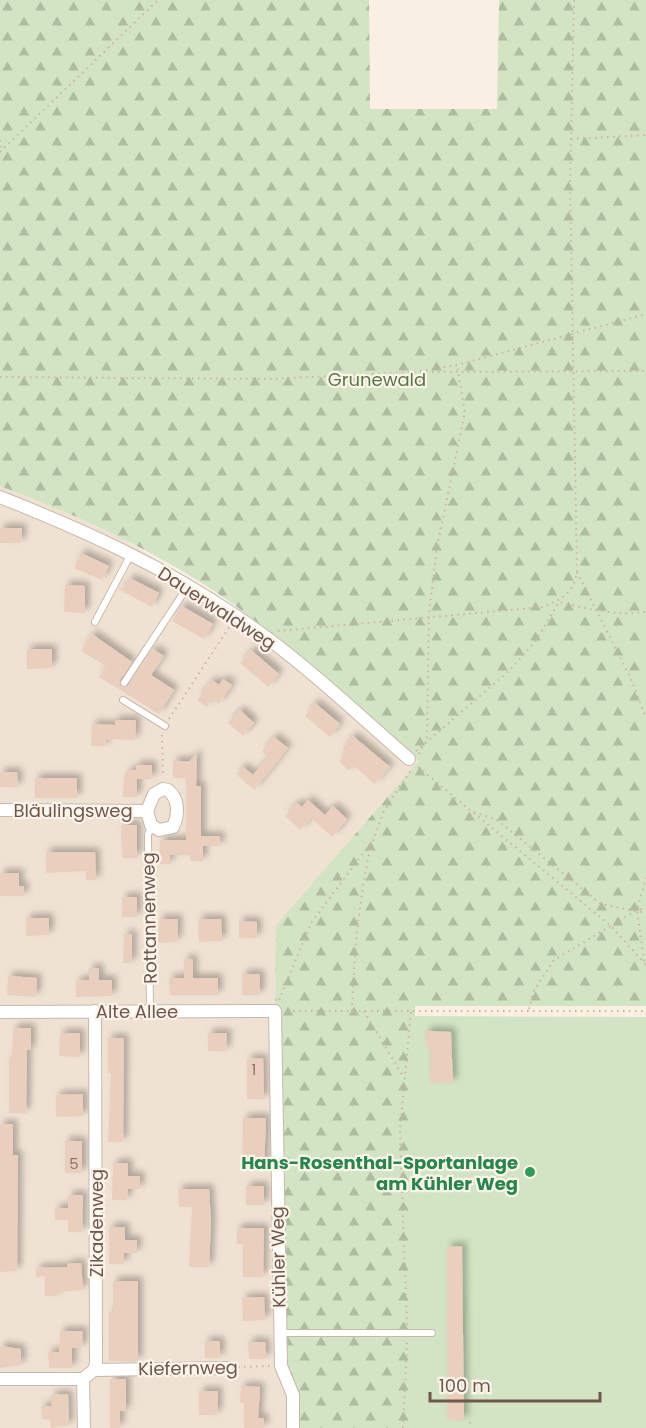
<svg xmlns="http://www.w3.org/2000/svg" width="646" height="1428" font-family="Poppins,sans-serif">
  <defs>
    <pattern id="forest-firs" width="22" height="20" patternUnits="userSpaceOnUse" patternTransform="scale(1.5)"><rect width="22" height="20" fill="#d2e4c4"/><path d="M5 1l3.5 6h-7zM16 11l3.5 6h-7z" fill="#afbca1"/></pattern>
    <filter id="shadow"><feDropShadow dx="4.5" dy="-4.5" stdDeviation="3" flood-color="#0004"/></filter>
  </defs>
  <rect width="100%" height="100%" fill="#f9f0e3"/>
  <path fill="#f0e2d3" d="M0,486L56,507L120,537L252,618L420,761L276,925L292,1428H0Z"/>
  <path fill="url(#forest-firs)" d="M0,0H369L370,109H497L499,0H646V1006H415L414,1428H292L293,1395L281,1366L275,1011L276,925L419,761C364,714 311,663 253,619C180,562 86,518 0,486Z"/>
  <path fill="#d2e4c4" d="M414,1016L646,1017V1428H414Z"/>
  <path fill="#ebcfbe" filter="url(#shadow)" d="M0,528H22L21,543H0Z
    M81,553L109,566L102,580L74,568Z
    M130,578L159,593L152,607L118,589L125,587Z
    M65,585L85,586V613L64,612Z
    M182,606L213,624L204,639L172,621Z
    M92,634L132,662L119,681L123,688L128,686L153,649L164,656L151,675L174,690L159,714L99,677L106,666L81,651Z
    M27,649H52V668L27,669Z
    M251,650L279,674L268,687L240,663Z
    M223,679L232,685L219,704L212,699L207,707L197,700L212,680L219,685Z
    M315,703L340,724L330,737L305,716Z
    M240,710L254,723L243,736L228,723Z
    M115,720H136L135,740L106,739V746H91L92,724L115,725Z
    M353,736L390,767L374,784L354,766L349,771L339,761L346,753L342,749Z
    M274,737L288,748L254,790L236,774L243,767L253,775L268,757L262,751Z
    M197,753L196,786H201V836H220V846H203V861H190V855H170V864H159L160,840H186V778H173V761H190Z
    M136,765H152V779H137V797H123L124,775H128V770H136Z
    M0,772H17L18,787H0Z
    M35,778H77V798H35Z
    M308,800L325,815L333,806L347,819L332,837L311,818L300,830L285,816L297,803L302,807Z
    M121,825H137V858H122Z
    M46,852H95L96,880H86V871L46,873Z
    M0,873H19V886H24V896H0Z
    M122,897H137V917H122Z
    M26,918H49V935L26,936Z
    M159,919H178L177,942L158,943Z
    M198,919H221L222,941L199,942Z
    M239,921L257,922V938H239Z
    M124,934H132V963H123Z
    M184,959H193V978H218V995H170L169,978H184Z
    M89,968H99V980H112V996L76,997V981L89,980Z
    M242,974H260V995H242Z
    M8,976L37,978L36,997L7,995Z
    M13,1028H31V1050H27L26,1113H9V1059H12Z
    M426,1031L451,1032L453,1083H430V1048H426Z
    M60,1033H80V1057L59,1056Z
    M208,1033H227L226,1051H208Z
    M108,1038H124L123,1142H108L111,1073H108Z
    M263,1058L264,1099H247V1059Z
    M83,1094V1116L56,1117V1095Z
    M243,1118H266L264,1168H242Z
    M0,1124H13V1155H18L17,1271L0,1272Z
    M65,1141H82V1173H65Z
    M113,1163H128V1176H140V1189H128L127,1200H112Z
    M246,1186H264V1205H246Z
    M178,1189H209L211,1221L209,1267H189L192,1207H179Z
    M68,1195H83L82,1232H68V1220H55V1208H68Z
    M109,1227H125V1240H137V1253H124V1264H109Z
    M237,1228H264L263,1277H243V1244H237Z
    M462,1246L464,1420H447V1247Z
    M81,1263L83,1290L57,1292V1296H45V1276L36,1277V1268L67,1267V1264Z
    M113,1281H138V1361H109V1312H113Z
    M264,1297L265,1320L243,1321L242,1298Z
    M60,1331H83L82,1348H72V1368H49L48,1352H59Z
    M205,1341H220V1358H205Z
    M248,1342H265L266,1359H249Z
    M0,1346L21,1349V1365L0,1368Z
    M110,1379H126V1411H120V1428H110Z
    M241,1386L260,1387L258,1418H264V1428H244V1403H240Z
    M199,1391H218L217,1415H199Z
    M68,1394L69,1425L51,1428L50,1419H42L41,1406H52L51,1395Z"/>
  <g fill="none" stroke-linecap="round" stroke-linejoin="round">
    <defs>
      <path id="lane" d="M95,622L131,554
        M124,683L188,586
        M123,700L165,726
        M150,1011L148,835L151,826
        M281,1333H432"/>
      <path id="street" d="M0,497C83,530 163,566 236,616C298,657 353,710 409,759
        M163,789L168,790C179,799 179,814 173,827L159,830L151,825L147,811L154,794Z
        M0,810L147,811
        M0,1012L275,1011L281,1366L293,1395V1428
        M94,1370L226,1368
        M0,1379H83
        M84,1428L83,1379L94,1370L96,1363L95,1011"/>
    </defs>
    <use href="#lane" stroke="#c8b8ab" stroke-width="8"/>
    <use href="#street" stroke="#c8b8ab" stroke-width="14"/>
    <path stroke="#cfb2a2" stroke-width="2" stroke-dasharray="1.5 4.5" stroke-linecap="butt" d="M571,139L646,135
      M0,140L2,149
      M0,152L158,0
      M420,371L457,365L646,314
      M0,377L271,379L411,372L646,371
      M577,572L631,679L646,718
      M278,631L542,607C562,600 573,593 577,572L570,185L574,0
      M169,719L230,626
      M162,735L163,777
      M416,751L509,671L535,642L559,602C588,609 615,616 646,612
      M419,754L427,740L429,615L437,547L465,412L457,365
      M418,767L611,926L646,965
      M474,812L497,820L601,904L646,913
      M644,961L637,910L646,878
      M279,1000L311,923L373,840L384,811L411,770
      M529,1009L533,992L554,960L637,910L646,908
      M287,1011H646
      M352,1011C354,953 359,897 372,841
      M364,1011L404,1078
      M407,1325L400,1130L411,1010
      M238,1367L271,1366
      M470,1422V1428
      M403,1428L407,1342"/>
    <use href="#lane" stroke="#fff" stroke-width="6"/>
    <use href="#street" stroke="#fff" stroke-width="12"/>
  </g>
  <circle fill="#2e9e5b" stroke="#fcf4e9" stroke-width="2" cx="530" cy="1172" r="6"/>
  <g text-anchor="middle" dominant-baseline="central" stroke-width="4.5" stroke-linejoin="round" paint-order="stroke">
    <g font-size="15" fill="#8d7568">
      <text x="254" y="1069">1</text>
      <text x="74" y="1163">5</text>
    </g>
    <g font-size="18" fill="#587849" stroke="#fcf4e9">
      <text x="377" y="379">Grunewald</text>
    </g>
    <g font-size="18" fill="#6e574c" stroke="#fcf4e9">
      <text transform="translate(217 608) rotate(33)">Dauerwaldweg</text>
      <text x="73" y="810">Bläulingsweg</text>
      <text transform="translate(149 918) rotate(-91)">Rottannenweg</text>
      <text x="137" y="1011">Alte Allee</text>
      <text transform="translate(96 1223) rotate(-90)">Zikadenweg</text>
      <text transform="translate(278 1257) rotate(-91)">Kühler Weg</text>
      <text transform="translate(188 1368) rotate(-1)">Kiefernweg</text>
    </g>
    <g font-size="18" font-weight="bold" fill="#27864d" stroke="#fcf4e9" text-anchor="end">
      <text x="518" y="1162">Hans-Rosenthal-Sportanlage<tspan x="518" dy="21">am Kühler Weg</tspan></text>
    </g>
  </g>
  <path d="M430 1392v9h170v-9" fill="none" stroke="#6e574c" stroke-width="3"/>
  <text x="439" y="1392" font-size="18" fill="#6e574c" stroke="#fcf4e9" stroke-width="4.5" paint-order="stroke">100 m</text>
</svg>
